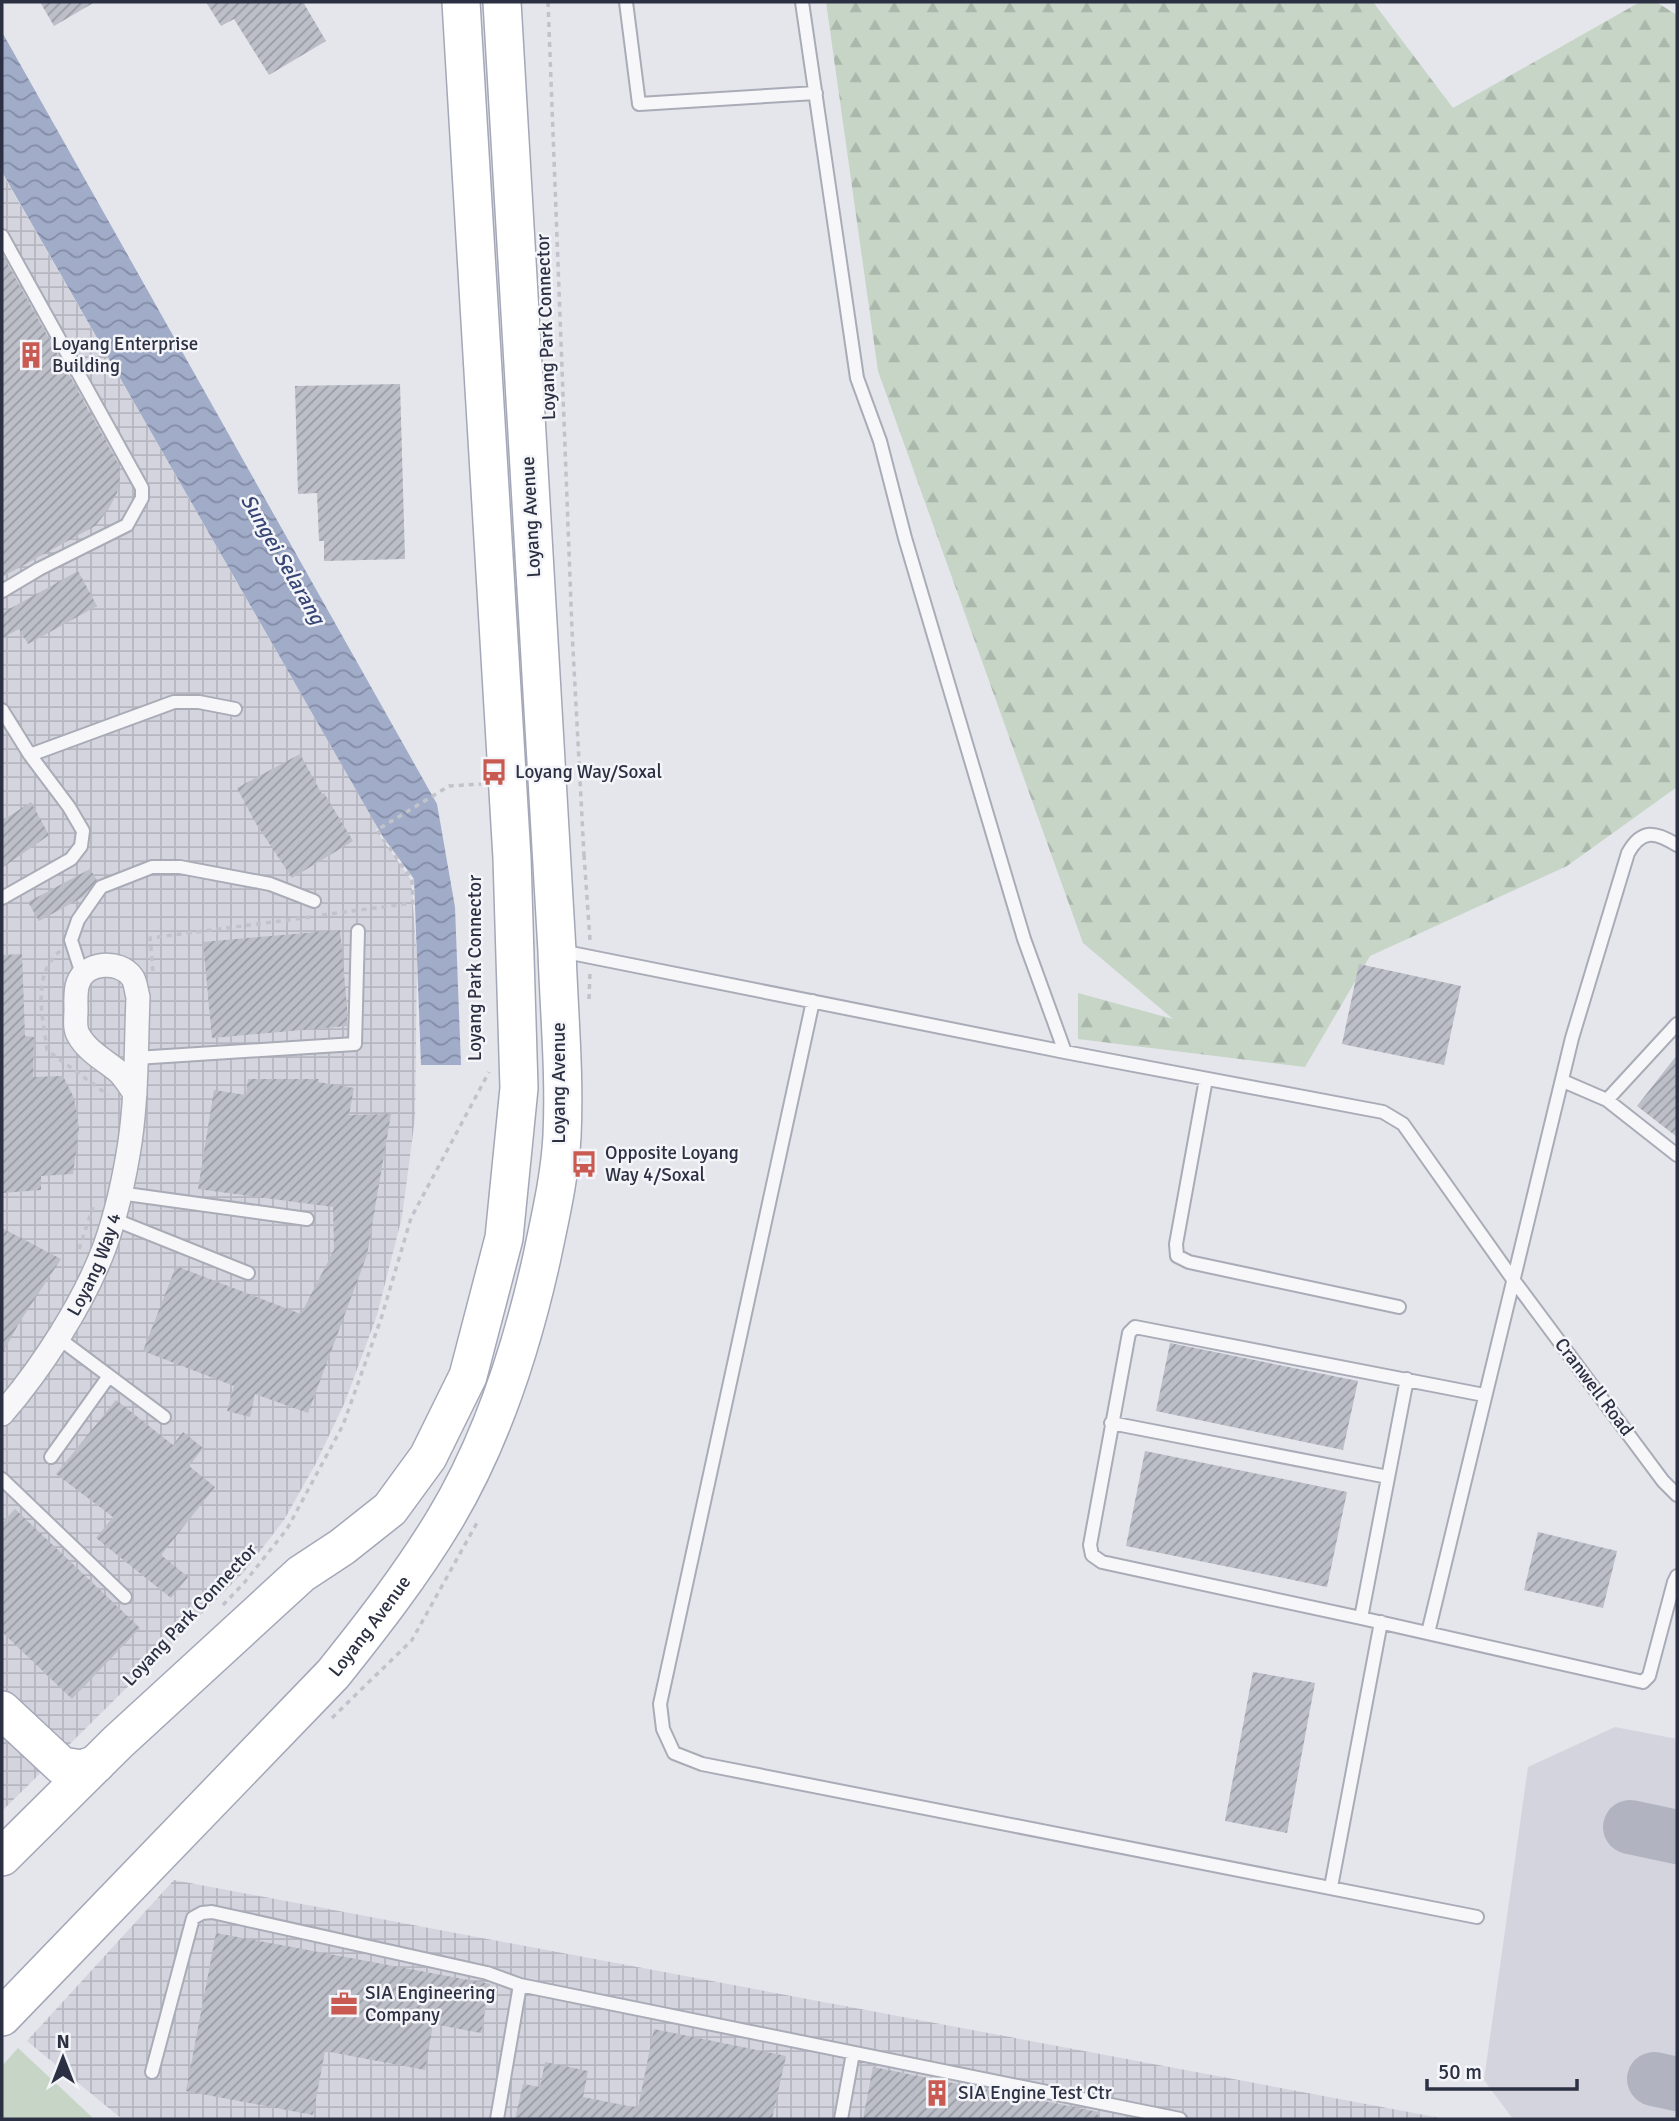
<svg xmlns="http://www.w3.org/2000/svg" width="1679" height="2121" font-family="Signika,sans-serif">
  <defs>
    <pattern id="industrial-grid" width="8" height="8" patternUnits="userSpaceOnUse" patternTransform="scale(1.75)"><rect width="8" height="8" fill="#d3d4dd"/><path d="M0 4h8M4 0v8" fill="none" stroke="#b5b6bf"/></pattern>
    <pattern id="forest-firs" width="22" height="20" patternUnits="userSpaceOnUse" patternTransform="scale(1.75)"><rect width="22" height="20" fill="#c6d5c6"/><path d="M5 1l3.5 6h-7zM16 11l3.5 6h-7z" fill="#aab7ab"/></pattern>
    <pattern id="water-waves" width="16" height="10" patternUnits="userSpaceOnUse" patternTransform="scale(1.75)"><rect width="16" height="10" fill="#a1acc9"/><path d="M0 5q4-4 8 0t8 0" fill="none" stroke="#838ca5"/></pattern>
    <pattern id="building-hatch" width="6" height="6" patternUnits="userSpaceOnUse" patternTransform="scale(1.75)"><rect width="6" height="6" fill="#bcbec8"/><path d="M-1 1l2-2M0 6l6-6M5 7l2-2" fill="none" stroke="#999ba4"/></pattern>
  </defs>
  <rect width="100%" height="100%" fill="#e4e6ec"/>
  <path fill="#d3d4dd" d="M1615,1727L1677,1739V2119H1513L1484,2080L1528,1767Z"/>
  <path fill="url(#industrial-grid)" d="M2,173L378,828L376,830L411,880L417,959L415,1118L402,1217L377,1315L345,1402L316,1463L284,1520L243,1573L2,1811Z
    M174,1880L1446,2119H122L27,2041Z"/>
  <path fill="#c6d5c6" d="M18,2048L94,2119H2V2066Z"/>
  <path fill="url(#forest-firs)" d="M826,2H1373L1453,108L1640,2H1656L1677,15V787L1567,866L1370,956L1305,1067L1078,1039V993L1173,1019L1083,943L878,371Z"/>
  <path fill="url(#water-waves)" d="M2,32L437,804L455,907L461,1065H421L414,879L383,837L2,172Z"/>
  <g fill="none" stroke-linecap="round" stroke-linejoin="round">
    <path stroke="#b1b4c0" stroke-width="54" d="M1630,1827L1677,1837
      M1654,2079L1677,2084"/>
  </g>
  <path fill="url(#building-hatch)" d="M40,2H95L54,26Z
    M206,2H303L326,41L269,75L234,19L221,26Z
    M2,254L119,465L120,476L117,493L108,510L95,526L2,577Z
    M400,384L405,559L324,561V541H319L317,493L298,494L295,386Z
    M78,571L97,606L28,644L19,629L2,638V613Z
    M300,754L322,794L324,793L353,841L292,878L255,822L237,788Z
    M31,802L49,835L2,868V821Z
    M90,869L97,880L83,897L39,921L28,902Z
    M340,930L347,1007V1026L212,1038L203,942Z
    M22,954L25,1036L34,1037L33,1077L63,1076L74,1098L79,1128L73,1174L41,1176V1190L2,1193V955Z
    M1359,964L1461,986L1444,1065L1342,1044Z
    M1677,1055V1137L1637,1106Z
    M248,1079H319L318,1082L354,1088L349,1115L391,1114L367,1255L308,1413L255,1394L250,1417L227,1411L234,1386L143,1351L176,1266L301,1314L334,1250L333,1207L198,1189L214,1090L246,1095Z
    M2,1228L61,1259L19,1323L2,1354Z
    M1170,1343L1358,1381L1343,1450L1156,1411Z
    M116,1400L173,1445L183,1432L203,1448L189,1466L215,1487L161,1555L188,1577L171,1598L96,1538L113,1517L56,1474Z
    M1145,1451L1347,1492L1327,1587L1126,1546Z
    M15,1509L140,1628L72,1699L2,1632V1523Z
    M1538,1532L1617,1551L1603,1608L1524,1590Z
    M1253,1672L1315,1683L1287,1833L1225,1821Z
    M216,1933L490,1984L481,2033L433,2024L425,2070L325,2051L313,2115L186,2091Z
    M654,2029L786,2056L772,2119H515L523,2084L540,2087L545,2062L588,2071L583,2097L638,2108Z
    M873,2067L1098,2112V2119H863Z"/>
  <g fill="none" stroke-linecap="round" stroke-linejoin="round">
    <defs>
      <path id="service" d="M626,2L639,104L816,93
        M802,2L857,378L880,441L905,538L1024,939L1065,1052
        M2,236L142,488V498L127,525L39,569L2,591
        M2,710L30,755L69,807L83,831L81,846L71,859L2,898
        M30,755L174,702H199L235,709
        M561,951L1065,1052L1383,1112L1403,1124L1512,1278L1663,1481L1677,1495
        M82,974L71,940L78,920L101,887L152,867H180L270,884L314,901
        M813,1001L660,1704L663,1729L674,1753L702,1764L1477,1917
        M136,1058L355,1044L358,931
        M1206,1079L1176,1244L1177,1256L1189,1262L1399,1307
        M1563,1081L1607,1100L1677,1155
        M1607,1100L1677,1024
        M119,1193L307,1219
        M113,1219L248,1273
        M57,1337L164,1417
        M1484,1395L1135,1327L1129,1333L1090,1545L1092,1555L1102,1562L1361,1618L1643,1682L1649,1676L1674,1582L1677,1576
        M1111,1423L1388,1477
        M51,1457L109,1376
        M2,1479L125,1597
        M1361,1618L1407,1379
        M1428,1633L1572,1038L1628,853C1642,828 1656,832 1677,845
        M1331,1887L1381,1622
        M152,2072L193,1918L202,1913L212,1912L487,1973L520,1985L1180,2119
        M497,2119L520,1985
        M841,2119L853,2053"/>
      <g id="minor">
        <path id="s1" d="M2,1414C41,1369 84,1303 105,1246C116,1215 125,1175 130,1142C137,1094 136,1046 138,997C136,991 136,982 132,977C119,959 85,962 78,983C75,991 76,1001 76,1010C76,1018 74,1029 79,1036C87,1051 106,1061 119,1072C125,1078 130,1086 135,1094"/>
      </g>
      <g id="primary">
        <path d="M2,1710L62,1766L82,1769L96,1764"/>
        <path d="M2,1857L118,1742L301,1574L342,1547L390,1509L428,1457L468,1376L504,1238L519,1088L512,858L461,2"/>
        <path id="s2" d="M2,2017L333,1674C373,1624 412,1574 445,1519C493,1439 522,1347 542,1257C550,1218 560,1176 562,1136C565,1075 559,1012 557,951L502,2"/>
      </g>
    </defs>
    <use href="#service" stroke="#a9acb6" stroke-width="16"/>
    <use href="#minor" stroke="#a9acb6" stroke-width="26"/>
    <use href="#primary" stroke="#a4a7b7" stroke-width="40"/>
    <path stroke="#c2c3ca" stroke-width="3.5" stroke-dasharray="5 5" stroke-linecap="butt" d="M548,2L572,630L584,855H579
      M584,855L590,940
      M322,915L413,903L412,880L377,830L449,786L481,784
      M60,951C31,975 43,1017 47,1050L108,1095
      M153,971L150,938L311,917
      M589,999L590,972
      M79,1249L93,1207
      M223,1605L244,1583L287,1529L343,1425L381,1319L411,1218L489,1072
      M332,1718L412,1640L478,1521"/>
    <use href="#service" stroke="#f7f7fa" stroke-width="12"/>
    <use href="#minor" stroke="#f7f7fa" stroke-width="23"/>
    <use href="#primary" stroke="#fff" stroke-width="37"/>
  </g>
  <defs>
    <symbol id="building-bare" viewBox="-9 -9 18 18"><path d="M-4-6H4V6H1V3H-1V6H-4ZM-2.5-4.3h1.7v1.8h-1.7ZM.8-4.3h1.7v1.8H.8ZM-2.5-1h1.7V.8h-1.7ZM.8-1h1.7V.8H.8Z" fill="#c95a51" stroke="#f4f5f9" stroke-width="2.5" paint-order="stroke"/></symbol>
    <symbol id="bus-bare" viewBox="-9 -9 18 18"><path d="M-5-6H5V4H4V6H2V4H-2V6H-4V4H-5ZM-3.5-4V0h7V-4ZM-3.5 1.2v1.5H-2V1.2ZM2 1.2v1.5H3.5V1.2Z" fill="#c95a51" stroke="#f4f5f9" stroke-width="2.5" paint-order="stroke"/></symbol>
    <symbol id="office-bare" viewBox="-9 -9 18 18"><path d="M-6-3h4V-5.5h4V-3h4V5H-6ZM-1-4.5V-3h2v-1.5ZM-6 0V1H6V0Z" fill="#c95a51" stroke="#f4f5f9" stroke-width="2.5" paint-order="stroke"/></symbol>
  </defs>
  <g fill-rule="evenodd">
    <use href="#building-bare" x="12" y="336" width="38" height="38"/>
    <use href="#bus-bare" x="475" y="753" width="38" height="38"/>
    <use href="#bus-bare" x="565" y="1145" width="38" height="38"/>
    <use href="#office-bare" x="325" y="1985" width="38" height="38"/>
    <use href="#building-bare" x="918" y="2074" width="38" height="38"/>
  </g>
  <g text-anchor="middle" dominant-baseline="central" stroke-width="5" stroke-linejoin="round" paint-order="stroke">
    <g font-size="19" fill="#2c3043" stroke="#f4f5f9">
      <text transform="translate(546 327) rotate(-92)">Loyang Park Connector</text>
      <text transform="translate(531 517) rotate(-93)">Loyang Avenue</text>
      <text transform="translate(475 968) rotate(-90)">Loyang Park Connector</text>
      <text transform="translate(559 1083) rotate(-90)">Loyang Avenue</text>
      <text stroke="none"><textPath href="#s1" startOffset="177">Loyang Way 4</textPath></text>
      <text transform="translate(1594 1387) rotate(53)">Cranwell Road</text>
      <text transform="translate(190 1615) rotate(-47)">Loyang Park Connector</text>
      <text stroke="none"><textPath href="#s2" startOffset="537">Loyang Avenue</textPath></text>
    </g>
    <g font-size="19" fill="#2c3043" stroke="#f4f5f9" text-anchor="start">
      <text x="52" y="344">Loyang Enterprise<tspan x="52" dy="22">Building</tspan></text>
      <text x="515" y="772">Loyang Way/Soxal</text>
      <text x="605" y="1153">Opposite Loyang<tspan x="605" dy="22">Way 4/Soxal</tspan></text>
      <text x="365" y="1993">SIA Engineering<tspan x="365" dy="22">Company</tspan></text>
      <text x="958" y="2093">SIA Engine Test Ctr</text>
    </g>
    <g font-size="21" font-style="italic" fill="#384676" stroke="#f4f5f9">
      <text transform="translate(283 559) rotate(60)">Sungei Selarang</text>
    </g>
  </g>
  <rect width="1679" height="2121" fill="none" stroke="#2c3043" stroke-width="7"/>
  <g transform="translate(63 2058)" stroke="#f4f5f9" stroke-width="5" paint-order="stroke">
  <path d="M0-5L12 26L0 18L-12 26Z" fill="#2c3043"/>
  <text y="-10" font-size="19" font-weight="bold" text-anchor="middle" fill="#2c3043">N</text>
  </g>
  <path d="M1427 2079v10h150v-10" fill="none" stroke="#2c3043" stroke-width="3.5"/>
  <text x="1438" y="2079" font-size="21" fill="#2c3043" stroke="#f4f5f9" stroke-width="5" paint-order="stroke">50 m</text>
</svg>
